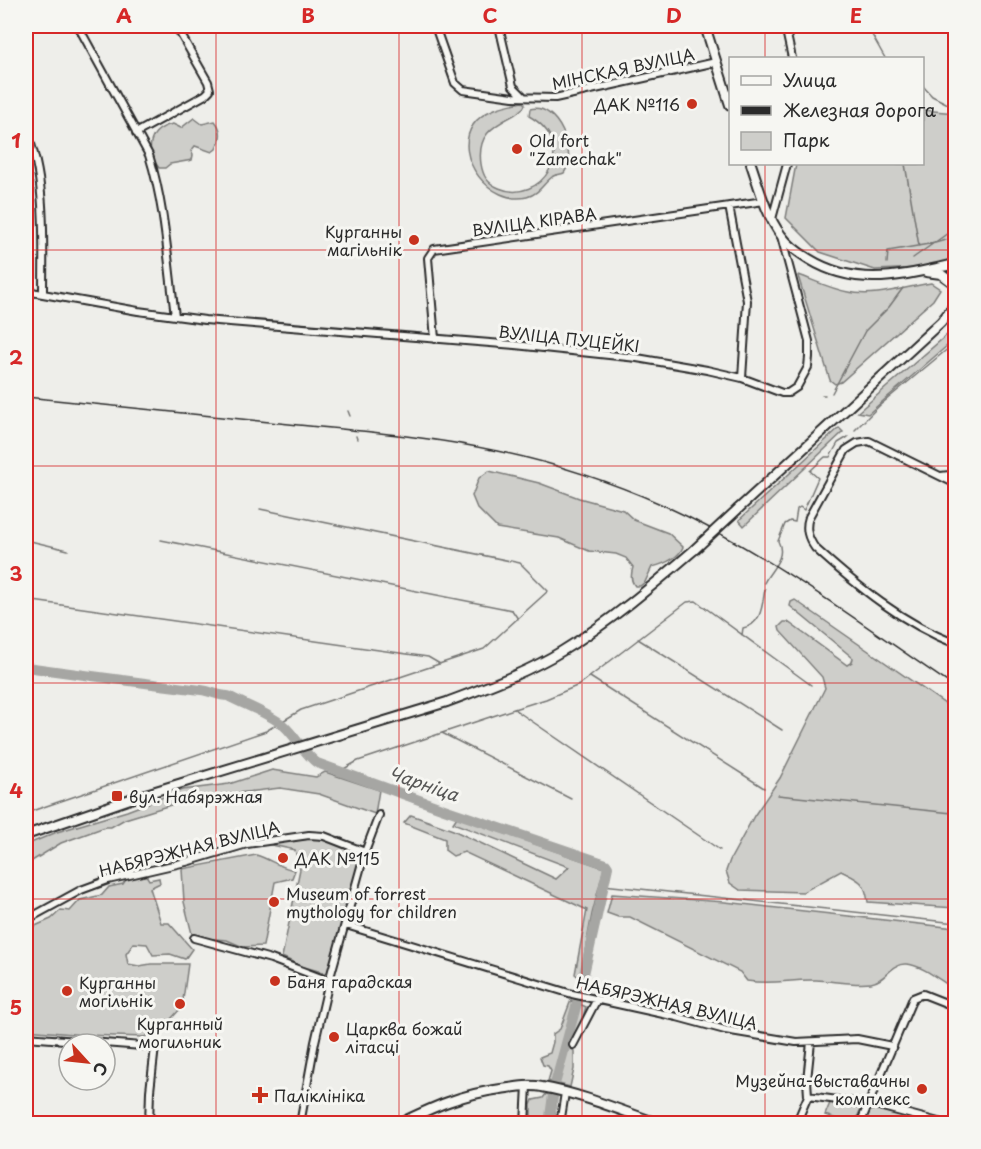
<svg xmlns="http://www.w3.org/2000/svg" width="981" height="1149" font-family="'Playpen Sans',sans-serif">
  <rect width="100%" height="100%" fill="#eeeeea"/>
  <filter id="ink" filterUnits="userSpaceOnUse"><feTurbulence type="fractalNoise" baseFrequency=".0167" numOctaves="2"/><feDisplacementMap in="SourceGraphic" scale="12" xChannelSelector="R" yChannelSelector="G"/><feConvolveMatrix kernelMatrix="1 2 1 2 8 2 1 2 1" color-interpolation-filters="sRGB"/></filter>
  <g filter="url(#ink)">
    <path fill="#cececa" stroke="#7c7c7a" stroke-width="1.5" d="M522,102L525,104L524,107C520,110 518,113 514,115C491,127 477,136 481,164C483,176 487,183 499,188C540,206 582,146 529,116L530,109C558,102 578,154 564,173C560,175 555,174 552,177C543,184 539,194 527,197C491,206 452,157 473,125C483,110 505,105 522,102Z
      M923,110L955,113V258L921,268L875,270L820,252L786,218L796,164H922Z
      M194,118L202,124L215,121C223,131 221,138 216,149L212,152L195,146L191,151L193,155L192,160L170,164L165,168H159C144,149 149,129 173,124L181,128Z
      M799,275C815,281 831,289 848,292C875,298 904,287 931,283L940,289L933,300L841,382L835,384L830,380L798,276Z
      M955,328V339L868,414L858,412Z
      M839,428L843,432L744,526L739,520Z
      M489,471L539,483L579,498L623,510L634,520L668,533L683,547C678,559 664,564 652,567L645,582L640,586H635C630,580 631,574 633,567L626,558L616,554L589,551L559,538L497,528L477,508L472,496L479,478Z
      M795,600L955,711V908L868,902C865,881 859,880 841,871L803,892L740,890L730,883L726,871L730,860L754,816L780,778L825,688L822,677L780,631L779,627L784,622H788L847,665L852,662L853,658L790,606L791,602Z
      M272,770L316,777L325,772L379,790L375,814L319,794L280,788L212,796L207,798L200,796L125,819L111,827H105L61,843L32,861H26V845L57,832L127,811L182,790L229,784Z
      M411,815L453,830L556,879L569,867L453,823L457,817L604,868L592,914L580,978L575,974L587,910L464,852L453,856L445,850V839L404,823Z
      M309,839C331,839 347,843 361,862L329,974L301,966L282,957L300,869L295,850L267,844Z
      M256,855C270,859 280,868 295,870L292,878L275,882L263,946L243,947L227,940L203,938L192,934L184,902L182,869Z
      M146,875L149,880L159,878L160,883L150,888L161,923H169L192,949L185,959L170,954L153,955L147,944L134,943L126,954L128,964L139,966L151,964H188L182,1007L160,1031L144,1037L85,1035L26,1030V930L51,919L61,910L70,911L80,900L102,895L109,887L123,884L127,878Z
      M612,894L725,902L955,928V987H951C938,979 922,965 906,964C891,963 886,981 871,983C853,985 834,981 816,980C791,979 773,985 747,981L740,972L630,917H618L607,913Z
      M571,1000L586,1007L579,1031L575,1035L572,1036L569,1047L574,1051V1069L570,1087L548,1081L551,1071L548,1066L543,1065L540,1057L550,1053L553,1042V1034L560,1029Z
      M546,1094L557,1097L554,1123H531V1105L533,1100L543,1098Z
      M830,1103L861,1108L855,1123H848L825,1115Z
      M876,1109L926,1122L931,1123H865L870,1111Z"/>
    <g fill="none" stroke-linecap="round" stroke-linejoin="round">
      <path stroke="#757573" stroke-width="1.5" d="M867,26L885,58
        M922,85L932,96L956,108
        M905,164L919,246
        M913,258L948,233L956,225
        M887,263L888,251L935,243L956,237
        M832,393L865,331L889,307L903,288
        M822,395H825
        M348,411L350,416
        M855,430L879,406L956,342
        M356,436L357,439
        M26,540L68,550
        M161,540L512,610L518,619
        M764,583C770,570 787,558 778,541L785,524L790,521L795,522L797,509L800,507L804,510L818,478L810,471L825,457H830L838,443L848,437
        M26,600L428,657L440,664
        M742,635L743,628C762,624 762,606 765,589
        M638,639L782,730
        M26,674L28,668
        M590,677L764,788
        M514,709L546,699L579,685L687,602L696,601L811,685
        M442,733L514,709L720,850
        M340,771L358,761L442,733L571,799
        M778,795L952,813
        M26,813L266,731L301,710L484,649L548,591L520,563L260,509
        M603,885L956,923"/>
      <path stroke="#a6a6a3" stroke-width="10" d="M26,667C84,675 142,683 201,690C211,691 218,696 228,696C245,705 268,713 283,725C296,736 303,753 317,763L444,809L606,864L608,867L580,992L555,1084
        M549,1124L553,1095"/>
      <defs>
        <path id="minor" d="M78,26L149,155C165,206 168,262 175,316
          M435,26L455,83L463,90L513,97L555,98L716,62
          M499,26L513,86L524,97
          M785,26L792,58
          M26,131C47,179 43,242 43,294
          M136,133L205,95L210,90L208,82L176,26
          M729,206L747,301L742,378
          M772,219L787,164
          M26,291L138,311L205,320L515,345L637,358L707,370L742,378L782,393H788L797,387L808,367L809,357V341L781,236
          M435,339L428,258L434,249L764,201
          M941,476L949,475L956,472
          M956,484L869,441L857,443L846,450L809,517C805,529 808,538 815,548C857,586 902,623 956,644
          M26,920L81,890L108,880L186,862L247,844L309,835L324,836L365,852
          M346,925L572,994L677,1017L725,1030L796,1042L857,1039L892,1046
          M194,938L271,959L329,981
          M26,1037L155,1047L150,1091L149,1124
          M573,1045L596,1001
          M808,1096L875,1105L946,1124
          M300,1124L315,1042L329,981L365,852L379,815
          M525,1124L527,1085
          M560,1124L565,1093
          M796,1124L808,1096L807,1080L811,1042
          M860,1124L913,998L923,994L956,1007"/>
        <path id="major" d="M705,26L730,105
          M751,164C759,187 766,215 781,235C788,245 799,253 809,259C858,289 903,275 956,264
          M926,272L941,274L956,285
          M738,509L941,322L956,303
          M26,835L136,797L447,702C486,687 526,673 562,651C610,622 651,587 694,550
          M398,1124C433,1107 462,1094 501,1089C515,1087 529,1084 542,1087C582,1094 622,1111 660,1124"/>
      </defs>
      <use href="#minor" stroke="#2b2b2b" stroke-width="10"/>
      <use href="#major" stroke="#2b2b2b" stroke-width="12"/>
      <use href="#minor" stroke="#f6f6f2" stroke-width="6"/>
      <use href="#major" stroke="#f6f6f2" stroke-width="8"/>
      <path stroke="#2b2b2b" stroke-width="1.5" d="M26,397C113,406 201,415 289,424C358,431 429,436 497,451C554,463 611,482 663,505C769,553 860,623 956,688"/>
      <defs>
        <path id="major-bridge" d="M694,550L738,509"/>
      </defs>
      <use href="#major-bridge" stroke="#2b2b2b" stroke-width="12" stroke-linecap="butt"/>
      <use href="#major-bridge" stroke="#f6f6f2" stroke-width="8"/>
    </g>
  </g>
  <path fill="none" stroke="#d62828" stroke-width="1.5" stroke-opacity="0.55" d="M216,26V1124M399,26V1124M582,26V1124M765,26V58M765,164V1124M26,250H956M26,466H956M26,683H956M26,899H956"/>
  <g fill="#c8321e" stroke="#f6f6f2" stroke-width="2">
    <circle cx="692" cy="104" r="6"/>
    <circle cx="517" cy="149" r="6"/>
    <circle cx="414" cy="240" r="6"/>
    <rect x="111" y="790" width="12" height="12" rx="3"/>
    <circle cx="283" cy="858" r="6"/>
    <circle cx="274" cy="902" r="6"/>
    <circle cx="275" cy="981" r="6"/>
    <circle cx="67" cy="991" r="6"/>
    <circle cx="180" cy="1004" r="6"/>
    <circle cx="334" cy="1037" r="6"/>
    <circle cx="922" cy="1089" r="6"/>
    <path d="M257 1086h6v6h6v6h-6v6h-6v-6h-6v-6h6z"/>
  </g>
  <g text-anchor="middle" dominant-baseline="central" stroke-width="6" stroke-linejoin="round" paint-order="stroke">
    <g font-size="16" fill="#2b2b2b" stroke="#f6f6f2">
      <text transform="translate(623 68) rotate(-12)">МІНСКАЯ ВУЛІЦА</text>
      <text transform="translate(534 221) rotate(-8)">ВУЛІЦА КІРАВА</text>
      <text transform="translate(569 338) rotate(6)">ВУЛІЦА ПУЦЕЙКІ</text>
      <text transform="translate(189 848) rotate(-14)">НАБЯРЭЖНАЯ ВУЛІЦА</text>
      <text transform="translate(667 1002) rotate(13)">НАБЯРЭЖНАЯ ВУЛІЦА</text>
    </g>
    <g font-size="16" fill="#2b2b2b" stroke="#f6f6f2" text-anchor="start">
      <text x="680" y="104" text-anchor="end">ДАК №116</text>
      <text x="529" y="140">Old fort<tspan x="529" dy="18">"Zamechak"</tspan></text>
      <text x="402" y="231" text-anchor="end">Курганны<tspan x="402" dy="18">магільнік</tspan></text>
      <text x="129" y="796">вул. Набярэжная</text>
      <text x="295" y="858">ДАК №115</text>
      <text x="286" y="893">Museum of forrest<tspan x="286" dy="18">mythology for children</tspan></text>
      <text x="287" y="981">Баня гарадская</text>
      <text x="79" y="982">Курганны<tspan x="79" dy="18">могільнік</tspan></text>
      <text x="180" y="1023" text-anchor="middle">Курганный<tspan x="180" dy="18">могильник</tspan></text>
      <text x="346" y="1028">Царква божай<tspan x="346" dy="18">літасці</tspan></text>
      <text x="910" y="1080" text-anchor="end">Музейна-выставачны<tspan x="910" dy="18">комплекс</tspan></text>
      <text x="274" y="1095">Паліклініка</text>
    </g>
    <g font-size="18" font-style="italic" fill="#565655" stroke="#f6f6f2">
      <text transform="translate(424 783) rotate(19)">Чарніца</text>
    </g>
  </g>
  <rect width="981" height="1149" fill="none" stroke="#f6f6f2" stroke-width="66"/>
  <rect x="729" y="57" width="195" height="108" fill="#f6f6f2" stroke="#a5a5a2" stroke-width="1.5"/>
  <rect x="741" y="76" width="30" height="9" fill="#f6f6f2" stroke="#a5a5a2" stroke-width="1.5"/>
  <text x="783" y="87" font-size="18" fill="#2b2b2b">Улица</text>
  <rect x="741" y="106" width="30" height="9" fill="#2b2b2b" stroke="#a5a5a2" stroke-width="1.5"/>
  <text x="783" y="117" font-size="18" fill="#2b2b2b">Железная дорога</text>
  <rect x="741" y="132" width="30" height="18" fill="#cececa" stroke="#a5a5a2" stroke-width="1.5"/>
  <text x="783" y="147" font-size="18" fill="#2b2b2b">Парк</text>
  <g transform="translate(87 1062) rotate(117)"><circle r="28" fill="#f6f6f2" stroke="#a5a5a2" stroke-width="1.5"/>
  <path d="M0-4.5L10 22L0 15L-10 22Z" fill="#c8321e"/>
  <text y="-9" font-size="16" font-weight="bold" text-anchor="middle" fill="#2b2b2b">С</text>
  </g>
  <rect x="33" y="33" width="915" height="1083" fill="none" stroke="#d62828" stroke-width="2"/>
  <g font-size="20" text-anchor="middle" font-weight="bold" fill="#d62828">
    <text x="124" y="23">A</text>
    <text x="308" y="23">B</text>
    <text x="490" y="23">C</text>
    <text x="674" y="23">D</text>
    <text x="856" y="23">E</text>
    <text x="16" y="148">1</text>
    <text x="16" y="365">2</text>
    <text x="16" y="581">3</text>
    <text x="16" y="798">4</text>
    <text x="16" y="1015">5</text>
  </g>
</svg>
